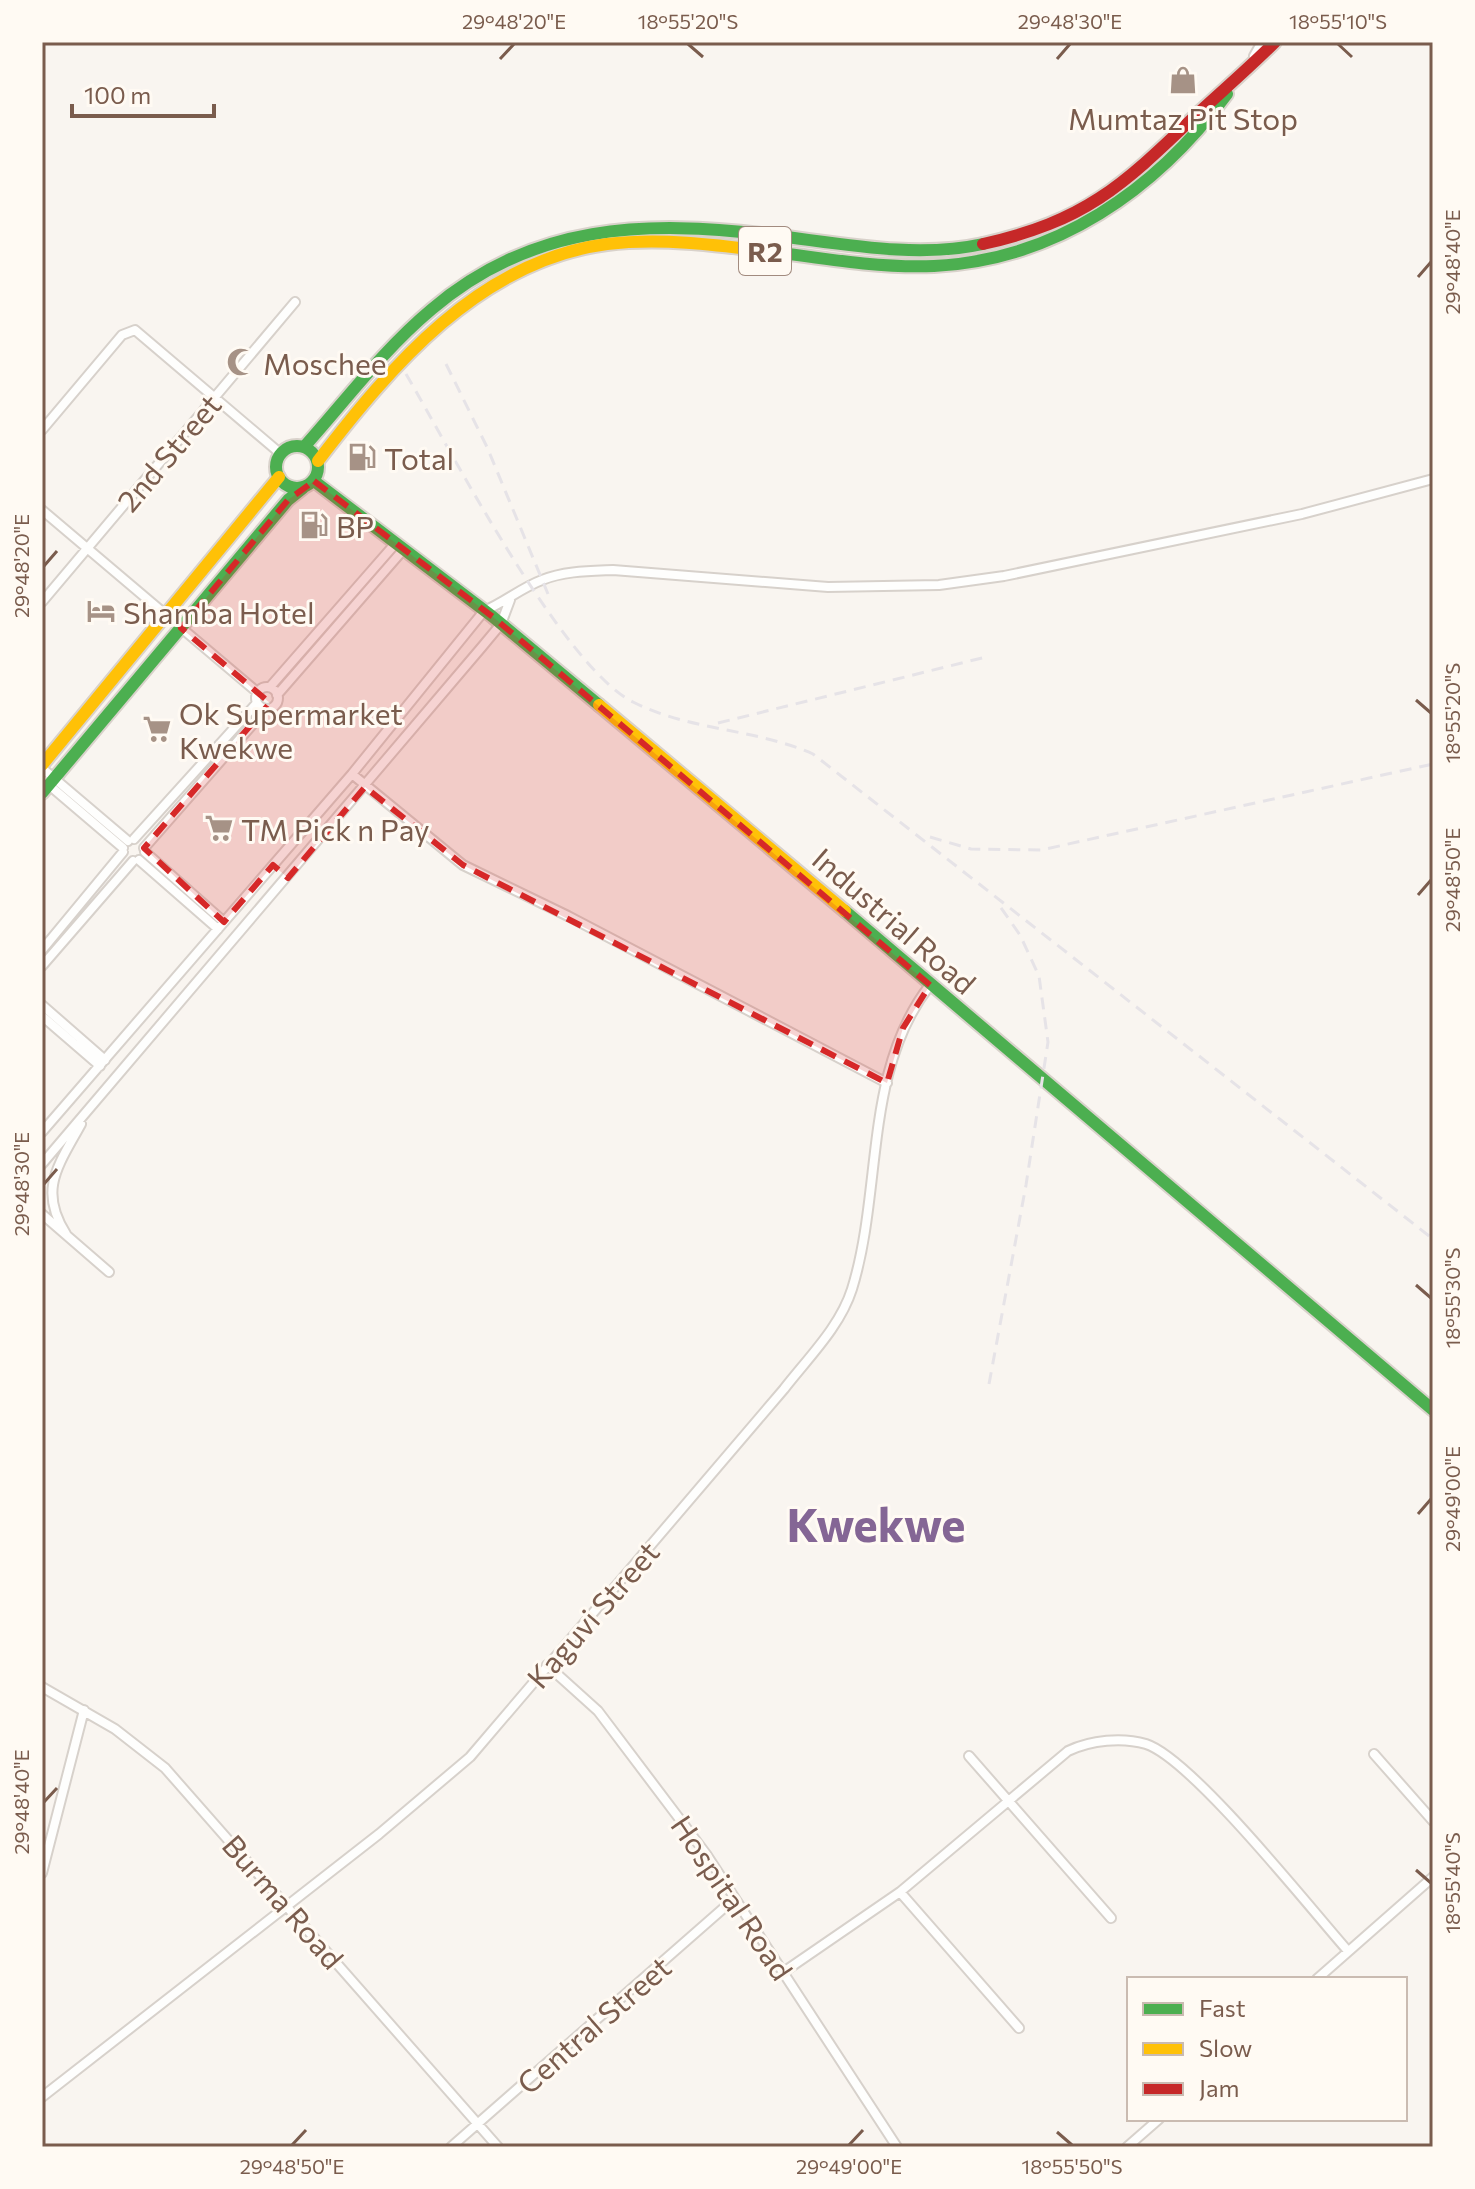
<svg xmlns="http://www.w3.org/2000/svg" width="1475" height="2189" font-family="Commissioner,sans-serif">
  <rect width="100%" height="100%" fill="#f9f5f0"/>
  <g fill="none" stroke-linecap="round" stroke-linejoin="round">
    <defs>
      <path id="street" d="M1254,56L1262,42
        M42,430L122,335L135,330L281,454
        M42,510L257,692
        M42,602L295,302
        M270,687L395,544
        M256 698a11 11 0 1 1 22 0a11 11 0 1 1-22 0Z
        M277,695L403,550
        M42,768L128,841
        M352,774L463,865L568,916L887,1083
        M42,779L123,848
        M134,839L257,703
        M144,848L266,709
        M145,852L224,922
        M139,860L218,929
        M42,950L123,852
        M42,966L133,861
        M42,1005L105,1060
        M42,1016L100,1066
        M42,1132L352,774L484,611C505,602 521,588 542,580C564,571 589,571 613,570L828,587L939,585L1004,576L1302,514L1433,479
        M42,1164L481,648L501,624L510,600
        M42,1214L109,1272
        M66,1234C38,1190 58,1166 81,1124
        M547,1665L598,1711L706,1854L897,2147
        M42,1687L115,1729L165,1768L498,2147
        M1374,1754L1433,1821
        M969,1756L1111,1918
        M42,1873L84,1710
        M900,1892L1019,2028
        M785,1971L900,1892L1068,1751C1091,1740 1122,1737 1146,1744C1192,1759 1310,1908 1348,1951
        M1317,1979L1433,1877
        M42,2097L379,1834L470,1757L784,1389C808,1358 840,1327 852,1289C883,1189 863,1071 930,985
        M451,2147L734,1899
        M1127,2147L1159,2119"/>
      <path id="fast" d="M782,253C832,260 883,268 934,266C1056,260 1156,190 1227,94
        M276 467a21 21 0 1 1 42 0a21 21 0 1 1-42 0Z
        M304,447C346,400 384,349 432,309C533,223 646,220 771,235C839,243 915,259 983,244
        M314,481L493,617L599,705
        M42,793L288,500L303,488
        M845,911L1433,1410"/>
      <path id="slow" d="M318,461C391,366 479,261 607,244C665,237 725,246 782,253
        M599,705L845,911
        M42,765L279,477"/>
      <path id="jam" d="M983,244C1085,221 1121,187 1194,117C1221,92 1249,68 1275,42"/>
    </defs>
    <use href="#street" stroke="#d7d1cb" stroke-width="12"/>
    <use href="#fast" stroke="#d9d2cb" stroke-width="16"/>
    <use href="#slow" stroke="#d9d2cb" stroke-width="16"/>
    <use href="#jam" stroke="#d9d2cb" stroke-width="16"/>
    <use href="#street" stroke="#fefefd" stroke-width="8"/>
    <use href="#fast" stroke="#4caf50" stroke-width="12"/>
    <use href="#slow" stroke="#ffc107" stroke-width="12"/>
    <use href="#jam" stroke="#c62828" stroke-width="12"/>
    <path stroke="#e6e3e7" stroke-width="3" stroke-dasharray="12 8" stroke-linecap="butt" d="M446,364L487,447L548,594
      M406,374C450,449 562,666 633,702C690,731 754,728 813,754L1433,1239
      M718,723L986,657
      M930,837L971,849L1041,850L1433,764
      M989,1384L1026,1185L1048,1042L1039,976L1020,935L999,905"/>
  </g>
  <path fill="#d62828" fill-opacity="0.2" stroke="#d62828" stroke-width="6" stroke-dasharray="16 10" stroke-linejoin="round" d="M314,481L493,617L930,985L903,1028L887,1083L463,865L365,787L288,878L273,865L224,922L144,848L270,703L181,628L288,500Z"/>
  <path fill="none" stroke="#7a5c4d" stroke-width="3" d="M688,44L703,57M1338,44L1352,57M500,59L514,44M1057,59L1070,44M1418,277L1431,262M44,566L57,551M1416,700L1431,713M1418,895L1431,880M44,1184L57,1169M1416,1285L1431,1298M1418,1514L1431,1499M44,1802L57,1788M1416,1870L1431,1883M1057,2132L1072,2145M292,2145L306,2130M849,2145L863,2130"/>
  <defs>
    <symbol id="shop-bare" viewBox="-9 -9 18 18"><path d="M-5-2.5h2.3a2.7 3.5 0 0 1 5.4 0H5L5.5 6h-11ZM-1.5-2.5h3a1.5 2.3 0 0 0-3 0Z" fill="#a69286" stroke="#fffaf3" stroke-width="2.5" paint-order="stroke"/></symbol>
    <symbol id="mosque-bare" viewBox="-9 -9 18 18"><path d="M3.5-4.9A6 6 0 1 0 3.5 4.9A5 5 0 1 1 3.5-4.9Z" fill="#a69286" stroke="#fffaf3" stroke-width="2.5" paint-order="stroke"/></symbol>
    <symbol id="fuel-bare" viewBox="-9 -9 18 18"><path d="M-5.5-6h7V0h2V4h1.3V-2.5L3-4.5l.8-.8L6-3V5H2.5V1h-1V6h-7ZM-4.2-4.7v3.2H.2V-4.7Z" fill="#a69286" stroke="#fffaf3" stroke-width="2.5" paint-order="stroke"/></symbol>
    <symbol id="hotel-bare" viewBox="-9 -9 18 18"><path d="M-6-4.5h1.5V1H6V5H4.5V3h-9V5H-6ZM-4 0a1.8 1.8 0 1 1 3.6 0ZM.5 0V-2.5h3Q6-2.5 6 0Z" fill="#a69286" stroke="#fffaf3" stroke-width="2.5" paint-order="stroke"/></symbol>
    <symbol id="supermarket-bare" viewBox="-9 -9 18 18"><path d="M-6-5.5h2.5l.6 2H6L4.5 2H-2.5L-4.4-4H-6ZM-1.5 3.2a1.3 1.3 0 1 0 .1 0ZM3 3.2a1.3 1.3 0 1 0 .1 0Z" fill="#a69286" stroke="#fffaf3" stroke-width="2.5" paint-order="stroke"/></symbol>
  </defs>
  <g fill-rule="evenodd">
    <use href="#shop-bare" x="1163" y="60" width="40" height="40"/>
    <use href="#mosque-bare" x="221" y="342" width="40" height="40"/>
    <use href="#fuel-bare" x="342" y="437" width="40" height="40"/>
    <use href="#fuel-bare" x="294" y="505" width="40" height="40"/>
    <use href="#hotel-bare" x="81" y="591" width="40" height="40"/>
    <use href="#supermarket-bare" x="137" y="709" width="40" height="40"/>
    <use href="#supermarket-bare" x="199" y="808" width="40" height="40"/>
  </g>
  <g text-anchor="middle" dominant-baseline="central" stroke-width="6" stroke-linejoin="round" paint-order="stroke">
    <rect fill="#fffaf3" stroke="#a28b7f" stroke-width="2" x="739" y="227" width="52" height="48" rx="6"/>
    <g font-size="28" font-weight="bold" fill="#7a5c4d">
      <text x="765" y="251">R2</text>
    </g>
    <g font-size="30" fill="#7a5c4d" stroke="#fffaf3" text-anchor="start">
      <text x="1183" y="117" text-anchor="middle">Mumtaz Pit Stop</text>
      <text x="263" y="362">Moschee</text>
      <text x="384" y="457">Total</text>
      <text x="336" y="525">BP</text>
      <text x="123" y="611">Shamba Hotel</text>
      <text x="179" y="712">Ok Supermarket<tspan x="179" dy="34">Kwekwe</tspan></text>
      <text x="241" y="828">TM Pick n Pay</text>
    </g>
    <g font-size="30" fill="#7a5c4d" stroke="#fffaf3">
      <text transform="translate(168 452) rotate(-50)">2nd Street</text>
      <text transform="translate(895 920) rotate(41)">Industrial Road</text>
      <text transform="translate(592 1614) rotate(-49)">Kaguvi Street</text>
      <text transform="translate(733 1897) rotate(56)">Hospital Road</text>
      <text transform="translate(284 1901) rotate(49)">Burma Road</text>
      <text transform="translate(593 2024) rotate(-41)">Central Street</text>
    </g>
    <g font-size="46" font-weight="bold" fill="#846695" stroke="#fffaf3">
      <text x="876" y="1523">Kwekwe</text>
    </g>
  </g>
  <rect width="1475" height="2189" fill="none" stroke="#fffaf3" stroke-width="88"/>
  <rect x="1127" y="1977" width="280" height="144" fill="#fffaf3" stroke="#cabbb1" stroke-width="2"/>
  <rect x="1143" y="2003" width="40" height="12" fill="#4caf50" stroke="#cabbb1" stroke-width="2"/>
  <text x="1199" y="2017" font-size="24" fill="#7a5c4d">Fast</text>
  <rect x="1143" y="2043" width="40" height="12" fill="#ffc107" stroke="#cabbb1" stroke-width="2"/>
  <text x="1199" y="2057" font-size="24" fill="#7a5c4d">Slow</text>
  <rect x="1143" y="2083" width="40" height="12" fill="#c62828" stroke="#cabbb1" stroke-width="2"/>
  <text x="1199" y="2097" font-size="24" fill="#7a5c4d">Jam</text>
  <path d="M72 104v12h142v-12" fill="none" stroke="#7a5c4d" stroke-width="4"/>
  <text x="84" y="104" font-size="24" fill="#7a5c4d" stroke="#fffaf3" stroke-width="6" paint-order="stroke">100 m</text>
  <rect x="44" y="44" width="1387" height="2101" fill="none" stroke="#7a5c4d" stroke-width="3"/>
  <g font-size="20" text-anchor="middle" fill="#7a5c4d">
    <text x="514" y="29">29°48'20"E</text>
    <text x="688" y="29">18°55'20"S</text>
    <text x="1070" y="29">29°48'30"E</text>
    <text x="1338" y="29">18°55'10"S</text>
    <text transform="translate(1453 262) rotate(-90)" y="7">29°48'40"E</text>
    <text transform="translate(22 566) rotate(-90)" y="7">29°48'20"E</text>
    <text transform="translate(1453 713) rotate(-90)" y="7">18°55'20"S</text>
    <text transform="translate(1453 880) rotate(-90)" y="7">29°48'50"E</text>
    <text transform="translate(22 1184) rotate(-90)" y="7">29°48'30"E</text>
    <text transform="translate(1453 1298) rotate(-90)" y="7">18°55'30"S</text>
    <text transform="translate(1453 1499) rotate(-90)" y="7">29°49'00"E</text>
    <text transform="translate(22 1802) rotate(-90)" y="7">29°48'40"E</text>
    <text transform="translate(1453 1883) rotate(-90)" y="7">18°55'40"S</text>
    <text x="292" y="2174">29°48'50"E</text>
    <text x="849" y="2174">29°49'00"E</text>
    <text x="1072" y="2174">18°55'50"S</text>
  </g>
</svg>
